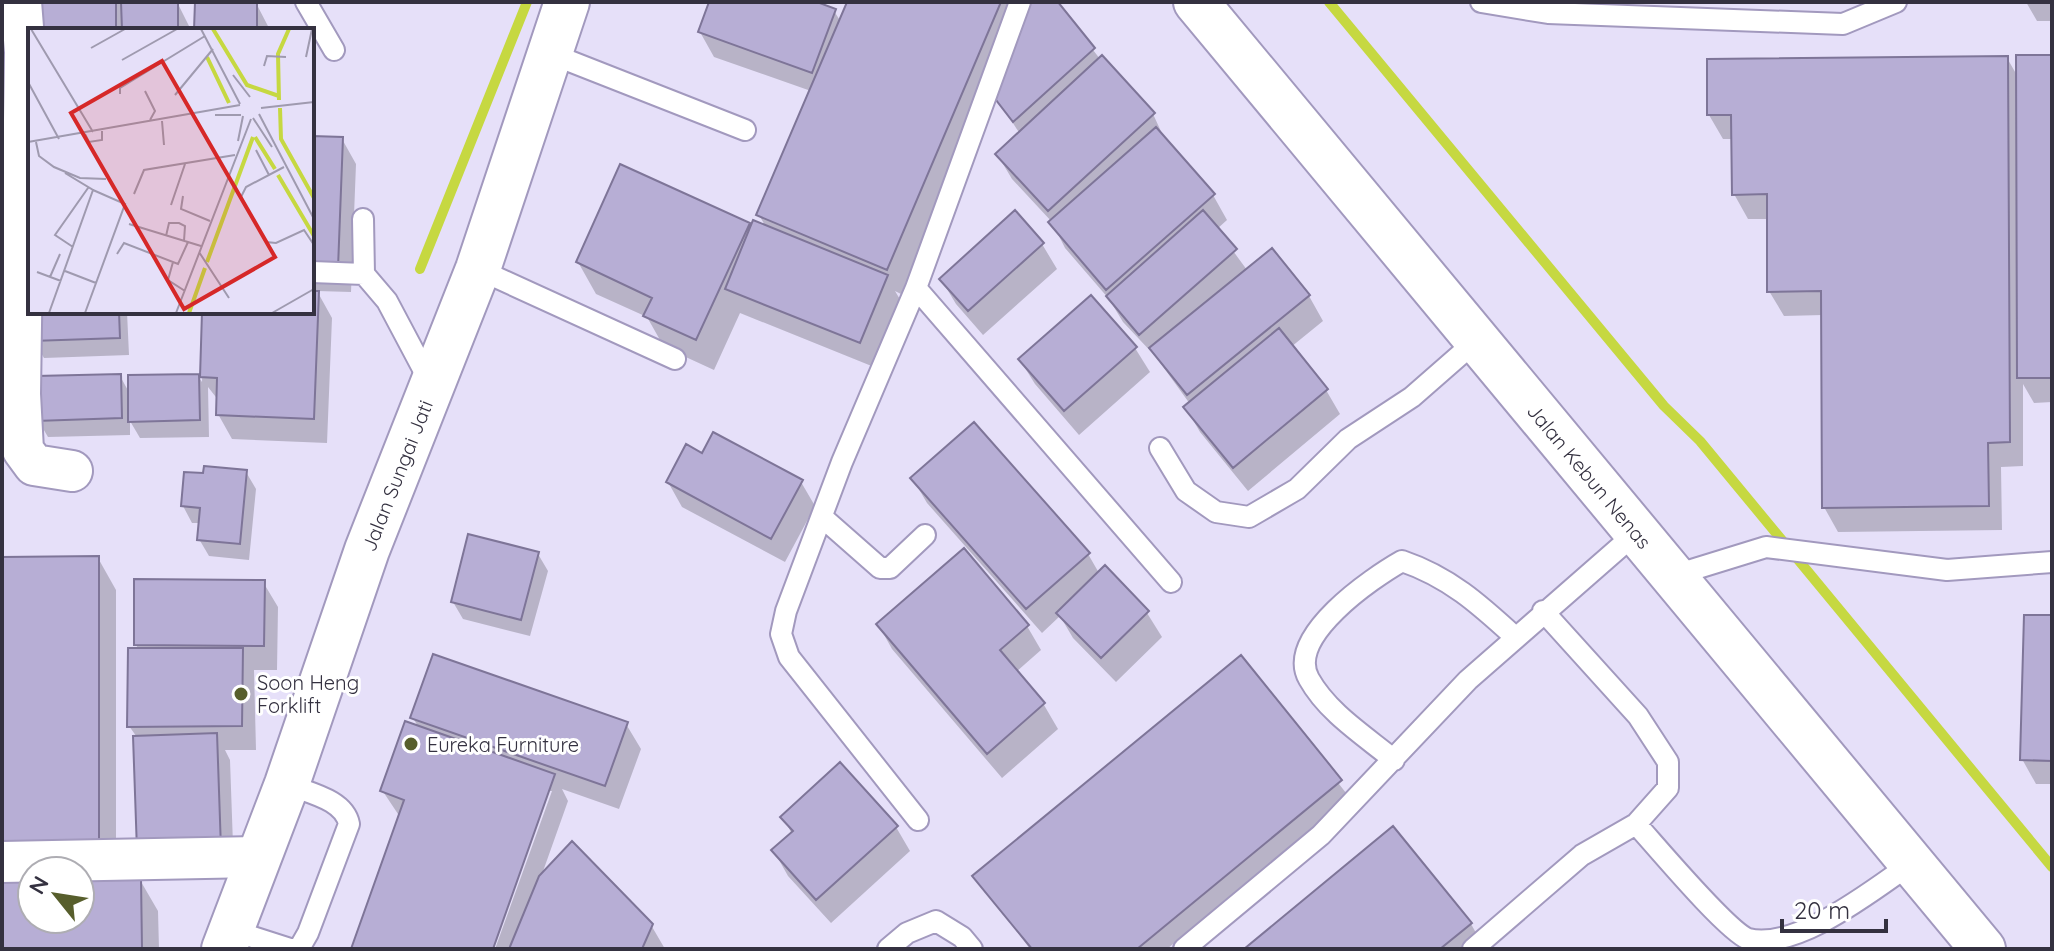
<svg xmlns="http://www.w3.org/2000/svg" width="2054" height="951" font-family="Quicksand,sans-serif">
  <rect width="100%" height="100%" fill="#e6e0f9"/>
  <path fill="#0003" fill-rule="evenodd" d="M2,2H16L2,394Z
    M41,2H177L191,30H43Z
    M711,2H811L834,11L841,22L849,2H1025L901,294L895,291L901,301L874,367L740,313L714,370L664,347L647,317L596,294L578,262L748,225L751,230L766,227L759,215L811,91L714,57L700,32Z
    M1032,2H1056L1100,59L1153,114L1165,140L1213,195L1227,220L1217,229L1247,270L1272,250L1309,296L1323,321L1291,347L1326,390L1340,414L1248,491L1200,432L1186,408L1190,404L1156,357L1123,322L1109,299L1065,248L1052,222L1012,179L997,154L1020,134L995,95Z
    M2026,2H2052V21H2037Z
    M256,3L270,30H196Z
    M2052,57V402L2034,403L2023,384V466L2001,467L2002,530L1838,532L1824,507L1823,315L1784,316L1769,291V219H1748L1734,194L1733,139H1723L1709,115L2007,58L2018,77Z
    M312,138L342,139L356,164L351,292L317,291L332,318L327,443L232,439L218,414L219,401L208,387L209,437L140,438L130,421V435L48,437L38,420L120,376L130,394L198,376L202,382L204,312H312Z
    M1042,244L1057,269L983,335L956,304L941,279Z
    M33,312H127L129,355L44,358L34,341Z
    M1135,348L1150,372L1079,435L1035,384L1020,360Z
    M246,472L256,489L249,560L209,556L199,539L201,523H192L183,506Z
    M913,479L1088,554L1099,573L1147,613L1162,637L1116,682L1073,638L1060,616L1042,633L927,503Z
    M668,482H801L815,506L785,562L682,507Z
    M538,554L548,571L530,636L463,619L453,602Z
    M98,558L116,590V880H140L158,911L159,949H2V559ZM32,871H80V919H32Z
    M263,582L278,607L277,670H254L256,750H225L230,760L234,873L129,726L139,650L136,645Z
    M2052,617V784H2036L2022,759Z
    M878,624L1027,626L1041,650L1016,672L1044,705L1058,729L1002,778L892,649Z
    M1240,658L1350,798L1167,949H1030L975,876Z
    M413,718L626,724L641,749L619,809L562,789L568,801L541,877L651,925L665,949H495L552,791H547L491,949H353L400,817L382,790L419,728Z
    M783,817L896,827L910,851L831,923L788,876L774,851L792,834Z
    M1471,924L1480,940L1470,949H1248Z"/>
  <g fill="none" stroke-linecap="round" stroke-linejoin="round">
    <path stroke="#c6d841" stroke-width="10" d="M1329,2L1664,406L1700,441L2052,867
      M420,269L527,2"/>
  </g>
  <path fill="#b7aed5" stroke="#7e7598" stroke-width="2" d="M42,2H116V30H41Z
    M121,2H178V30H122Z
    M195,2H257V30H194Z
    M709,2H817L836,9L812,73L698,32Z
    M847,2H1001L887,270L756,215Z
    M1030,2H1058L1095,48L1013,122L993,96Z
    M1102,55L1155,113L1048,211L995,154Z
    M2016,55H2052V378H2017Z
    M2008,56L2010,442L1988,443L1989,506L1822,508L1821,291L1767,292V194L1732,195L1731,115H1707V59Z
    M2,61H10L2,272Z
    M1156,127L1215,194L1106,290L1048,222Z
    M312,136L343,137L338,268L312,267Z
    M620,164L750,223L696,340L643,316L652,298L576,262Z
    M1015,210L1044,243L968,311L939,279Z
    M1203,210L1237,249L1139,335L1106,296Z
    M753,220L888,275L860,343L725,289Z
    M1272,248L1310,295L1187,395L1149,348Z
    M312,291H319L314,419L216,415L217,378L200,377L202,312H312Z
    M1091,295L1137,347L1064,411L1018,359Z
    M31,312H119L120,338L32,341Z
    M1279,328L1328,389L1233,468L1183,407Z
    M121,374L122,418L36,421V376Z
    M199,374L200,420L128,422V375Z
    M974,422L1090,553L1026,609L910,478Z
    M713,432L803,480L771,539L666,482L686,444L702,453Z
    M204,466L247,470L240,544L197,540L200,508L181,506L184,472L203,473Z
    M468,534L539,552L521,620L451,602Z
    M964,548L1029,625L1000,650L1045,703L987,754L876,624Z
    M99,556V855L2,856V557Z
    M1105,565L1149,611L1101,658L1056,613Z
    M134,579L265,580L264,646L134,645Z
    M2024,615H2052V761L2020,760Z
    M128,648H243L242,726L127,727Z
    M433,654L628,722L605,786L410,718Z
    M1241,655L1342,780L1137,949H1032L972,876Z
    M405,721L555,774L493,949H351L404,800L380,791Z
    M217,733L221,849L137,851L133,736Z
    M840,762L898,826L816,900L771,850L793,831L780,817Z
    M1393,826L1472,923L1440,949H1244Z
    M572,841L653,924L642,949H509L539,876Z
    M80,878H141L142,949H2V879H32V919H80Z"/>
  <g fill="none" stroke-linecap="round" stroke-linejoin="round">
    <defs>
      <path id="service" d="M306,2L334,50
        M1481,2L1548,13L1843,24L1896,2
        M549,53L745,130
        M363,219L364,274
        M478,269L675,359
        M312,272L364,274L387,301L431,384
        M916,288L1171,582
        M1160,448L1186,491L1216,512L1249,517L1297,489L1348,439L1412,397L1476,341
        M822,517L880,568H890L925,535
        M1672,576L1766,547L1947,570L2052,562
        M1394,760C1365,736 1328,713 1309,679C1285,637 1372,578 1402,561C1449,577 1479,604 1515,637
        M287,784C308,793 344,799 349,824L308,933L300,947L291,949
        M918,820L789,657L781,634L786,611L842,462L916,288L1020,2
        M1636,824C1656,846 1726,930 1748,939C1797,951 1874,889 1912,863
        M231,930L290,949
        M888,949L907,933L936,921L962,937L972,949
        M1184,949L1321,835L1468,680L1636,533
        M1473,949L1582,855L1636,824L1668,788V762L1638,716L1543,611"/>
      <path id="minor" d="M21,2L25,52L20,394L23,450L34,465L72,471
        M2,862L259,857"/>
      <g id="tertiary">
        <path id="s1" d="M1196,2L1983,949"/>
      </g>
      <g id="secondary">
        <path id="s2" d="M224,949L287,784L367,550L478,269L567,2"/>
      </g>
    </defs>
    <use href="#service" stroke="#a299be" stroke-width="24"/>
    <use href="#minor" stroke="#a299be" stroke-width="44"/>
    <use href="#tertiary" stroke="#a299be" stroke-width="48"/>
    <use href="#secondary" stroke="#a299be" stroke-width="48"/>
    <use href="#service" stroke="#fff" stroke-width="20"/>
    <use href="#minor" stroke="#fff" stroke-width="40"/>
    <use href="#tertiary" stroke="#fff" stroke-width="44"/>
    <use href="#secondary" stroke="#fff" stroke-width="44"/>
  </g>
  <g fill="#575e2c" stroke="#fff" stroke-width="3">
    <circle cx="241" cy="694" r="8"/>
    <circle cx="411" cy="744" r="8"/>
  </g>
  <g text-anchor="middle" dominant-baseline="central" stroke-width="6" stroke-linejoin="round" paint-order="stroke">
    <g font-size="20" fill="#343140" stroke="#fff">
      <text stroke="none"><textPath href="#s2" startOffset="504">Jalan Sungai Jati</textPath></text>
      <text stroke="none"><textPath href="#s1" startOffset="616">Jalan Kebun Nenas</textPath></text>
    </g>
    <g font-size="20" fill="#343140" stroke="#fff" text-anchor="start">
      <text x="257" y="682">Soon Heng<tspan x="257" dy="23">Forklift</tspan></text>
      <text x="427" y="744">Eureka Furniture</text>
    </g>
  </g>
  <g transform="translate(28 28)">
    <rect width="286" height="286" fill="#e6e0f9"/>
    <path fill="none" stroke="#c6d841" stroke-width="4" d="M185,1L219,57L251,68M179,29L201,75M251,72L250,26L261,1M252,80L253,111L286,170M227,109L247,141M250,147L286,208M179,234L225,109M161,285L177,240"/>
    <path fill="none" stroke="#9f9aaf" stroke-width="2" d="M3,1L65,104M173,1L212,76M63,20L97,1M278,29L284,1M94,32L149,1M236,38L239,28L258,29M205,47L222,69M0,54L31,111M117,63L127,83L122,92M92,66V60L177,8M147,67L185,21M233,80L286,74M231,86L286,191M187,87H213M225,90L244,119M134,93L136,117M57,106L61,114L74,112V103M210,113L215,88M0,114L212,77M8,114L11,128L26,139L52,150L78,151M228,122L241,147M256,139L218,159L213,169L238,214L248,215L276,202L286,217M106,166L116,142L207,127M155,168L153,181L182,193M143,177L157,136M101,196L173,218M138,208L141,195H151L157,198L156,213M45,219L27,207L60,160M171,224L201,270M89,226L96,215L150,236L160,214M145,234L140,252L157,263M37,243L68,255M9,244L33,253M22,249L32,226M21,285L65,162L37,145M57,285L97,176L65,162M148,285L223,91M244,285L286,261"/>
    <path fill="#d62828" fill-opacity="0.15" stroke="#d62828" stroke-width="4" d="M134,33L247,229L156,281L43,85Z"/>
    <rect width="286" height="286" fill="none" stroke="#343140" stroke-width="4"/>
  </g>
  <rect width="2054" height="951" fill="none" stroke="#343140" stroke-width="8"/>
  <g transform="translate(56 895) rotate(300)"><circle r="38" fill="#ffffff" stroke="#aeadb3" stroke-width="2"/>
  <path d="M0-6L14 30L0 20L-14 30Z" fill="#575e2c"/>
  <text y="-12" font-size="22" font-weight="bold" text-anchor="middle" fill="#343140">N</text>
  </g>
  <path d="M1782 919v12h104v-12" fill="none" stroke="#343140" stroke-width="4"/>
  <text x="1794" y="919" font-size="24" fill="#343140" stroke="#ffffff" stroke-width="6" paint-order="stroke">20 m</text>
</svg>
